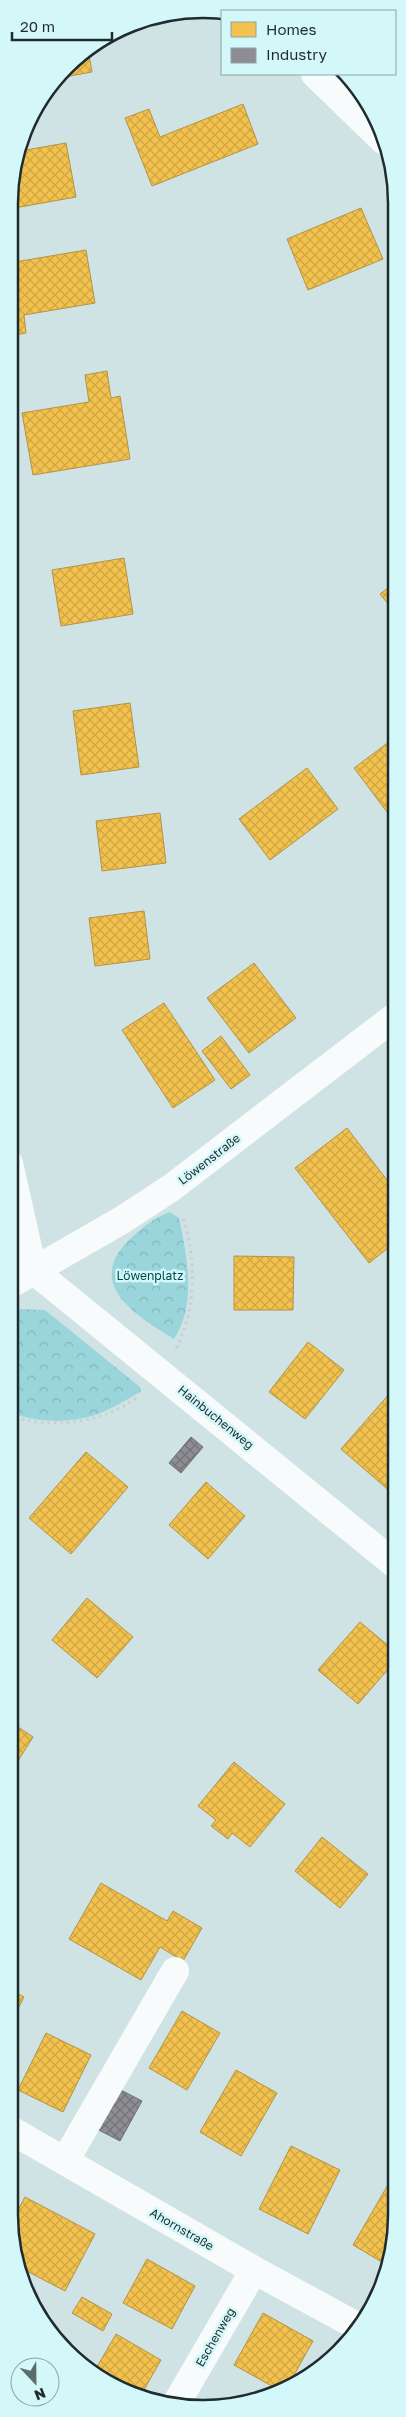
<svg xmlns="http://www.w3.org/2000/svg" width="406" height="2417" font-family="'Golos Text',sans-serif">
  <defs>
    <pattern id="park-crowns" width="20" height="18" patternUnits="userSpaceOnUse" patternTransform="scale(1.25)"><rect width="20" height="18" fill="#99d5db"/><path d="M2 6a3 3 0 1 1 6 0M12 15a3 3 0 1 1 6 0" fill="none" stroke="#83b7bc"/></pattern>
    <pattern id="homes-cross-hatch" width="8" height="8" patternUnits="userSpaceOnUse" patternTransform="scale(1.25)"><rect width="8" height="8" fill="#f2c14e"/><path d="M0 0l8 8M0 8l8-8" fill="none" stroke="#cfa644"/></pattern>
    <pattern id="industry-cross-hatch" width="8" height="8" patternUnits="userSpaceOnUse" patternTransform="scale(1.25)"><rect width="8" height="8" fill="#8d8d92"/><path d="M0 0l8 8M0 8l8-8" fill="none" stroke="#737378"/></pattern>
  </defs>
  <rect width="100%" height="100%" fill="#cfe3e5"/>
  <path fill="url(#park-crowns)" d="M170,1212L179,1218C187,1256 197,1304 174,1339C139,1317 85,1286 127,1242C140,1229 153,1218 170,1212Z
    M20,1309L45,1310L140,1387L141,1392C125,1400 109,1411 92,1416C68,1423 32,1423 9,1411V1318Z"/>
  <path fill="url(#homes-cross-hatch)" stroke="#b29444" d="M88,49L92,72L59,78L75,57Z
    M243,104L258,144L152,186L125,118L149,109L160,137Z
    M66,143L76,197L9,209V190L20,151Z
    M361,208L383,259L308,290L287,239Z
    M86,250L95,303L24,315L26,333L9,336V263Z
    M107,371L111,398L120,396L130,459L33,475L22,413L89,402L85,375Z
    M124,558L133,614L61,626L52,570Z
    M397,581V615L380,594Z
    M130,703L139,767L81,775L73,711Z
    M397,736V817L393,820L354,768Z
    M307,768L338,809L270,860L239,819Z
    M160,813L166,863L102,871L96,821Z
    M144,911L150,959L95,966L89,918Z
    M254,963L296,1018L249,1053L207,998Z
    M164,1003L215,1080L173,1108L122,1030Z
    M221,1036L250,1075L231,1089L202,1051Z
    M347,1128L397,1193V1241L369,1263L295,1168Z
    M234,1256L294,1257L293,1310H234Z
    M308,1342L344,1370L305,1419L269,1392Z
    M390,1393L397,1399V1488L392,1493L341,1449Z
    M86,1452L128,1487L71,1554L29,1518Z
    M206,1482L245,1516L208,1559L169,1525Z
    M87,1598L133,1637L97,1678L52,1640Z
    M360,1622L397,1653V1659L358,1704L318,1670Z
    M9,1721L33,1737L9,1775Z
    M234,1762L285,1804L250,1847L232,1833L228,1839L211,1826L216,1820L198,1806Z
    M322,1837L368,1874L340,1908L295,1871Z
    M101,1883L167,1921L173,1911L202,1928L183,1961L160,1947L141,1980L69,1939Z
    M9,1989L24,1997L9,2026Z
    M182,2011L220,2033L187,2090L149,2068Z
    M46,2033L91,2055L63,2112L18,2090Z
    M236,2070L277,2093L241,2156L200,2132Z
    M291,2146L340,2170L308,2234L259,2209Z
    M389,2183L397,2187V2227L387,2265L353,2245Z
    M25,2197L95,2234L65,2291L19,2267L11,2223Z
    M147,2259L195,2286L172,2329L123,2303Z
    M82,2297L112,2314L103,2331L72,2313Z
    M263,2313L313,2341L289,2384L279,2390L234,2365Z
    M116,2334L161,2360L141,2395L117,2388L94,2372Z"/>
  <path fill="url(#industry-cross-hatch)" stroke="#6c7074" d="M191,1437L203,1447L181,1473L169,1463Z
    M117,2088L142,2101L120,2141L95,2128Z"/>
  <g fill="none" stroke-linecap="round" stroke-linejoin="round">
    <path stroke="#cacfd1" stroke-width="3" stroke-dasharray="2.5 4" stroke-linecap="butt" d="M176,1348C197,1310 196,1258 183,1218
      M9,1416C52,1429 103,1424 139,1396"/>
    <path stroke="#f8fbfb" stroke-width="28" d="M315,74L383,140
      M9,1163L33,1270
      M33,1270L397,1566
      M9,1285L122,1220L171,1188L397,1015
      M9,2129L254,2270L357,2326
      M65,2161L175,1971
      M176,2404L254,2270"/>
  </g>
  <g text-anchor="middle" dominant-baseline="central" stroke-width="5" stroke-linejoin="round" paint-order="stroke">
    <g font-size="12" fill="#1e2c2d" stroke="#d4f7fa">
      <text transform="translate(209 1159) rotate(-38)">Löwenstraße</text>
      <text transform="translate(216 1417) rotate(39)">Hainbuchenweg</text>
      <text transform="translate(182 2229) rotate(30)">Ahornstraße</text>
      <text transform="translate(215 2337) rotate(-60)">Eschenweg</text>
    </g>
    <g font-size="12" fill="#00494e" stroke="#d4f7fa">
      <text x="150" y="1275">Löwenplatz</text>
    </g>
  </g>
  <path d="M0 0H406V2417H0ZM203 18H203A185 185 0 0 1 388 203V2215A185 185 0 0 1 203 2400H203A185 185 0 0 1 18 2215V203A185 185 0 0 1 203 18Z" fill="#d4f7fa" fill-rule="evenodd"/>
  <path fill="none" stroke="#1e2c2d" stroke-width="2.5" d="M203 18H203A185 185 0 0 1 388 203V2215A185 185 0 0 1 203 2400H203A185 185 0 0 1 18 2215V203A185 185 0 0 1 203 18Z"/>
  <rect x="221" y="10" width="175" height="65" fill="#d4f7fa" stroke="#8ba6a8"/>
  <rect x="231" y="22" width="25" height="15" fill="#f2c14e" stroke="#8ba6a8"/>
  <text x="266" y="35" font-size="15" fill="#1e2c2d">Homes</text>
  <rect x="231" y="48" width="25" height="15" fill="#8d8d92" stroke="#8ba6a8"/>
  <text x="266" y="60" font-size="15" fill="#1e2c2d">Industry</text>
  <g transform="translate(35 2382) rotate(158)"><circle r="24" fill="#d4f7fa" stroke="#8ba6a8"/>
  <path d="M0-4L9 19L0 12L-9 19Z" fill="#5c6c6d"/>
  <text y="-8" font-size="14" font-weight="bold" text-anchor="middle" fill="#1e2c2d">N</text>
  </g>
  <path d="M12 32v8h100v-8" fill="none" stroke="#1e2c2d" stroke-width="2.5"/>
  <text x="20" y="32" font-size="15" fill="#1e2c2d" stroke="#d4f7fa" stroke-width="4" paint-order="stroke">20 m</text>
</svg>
